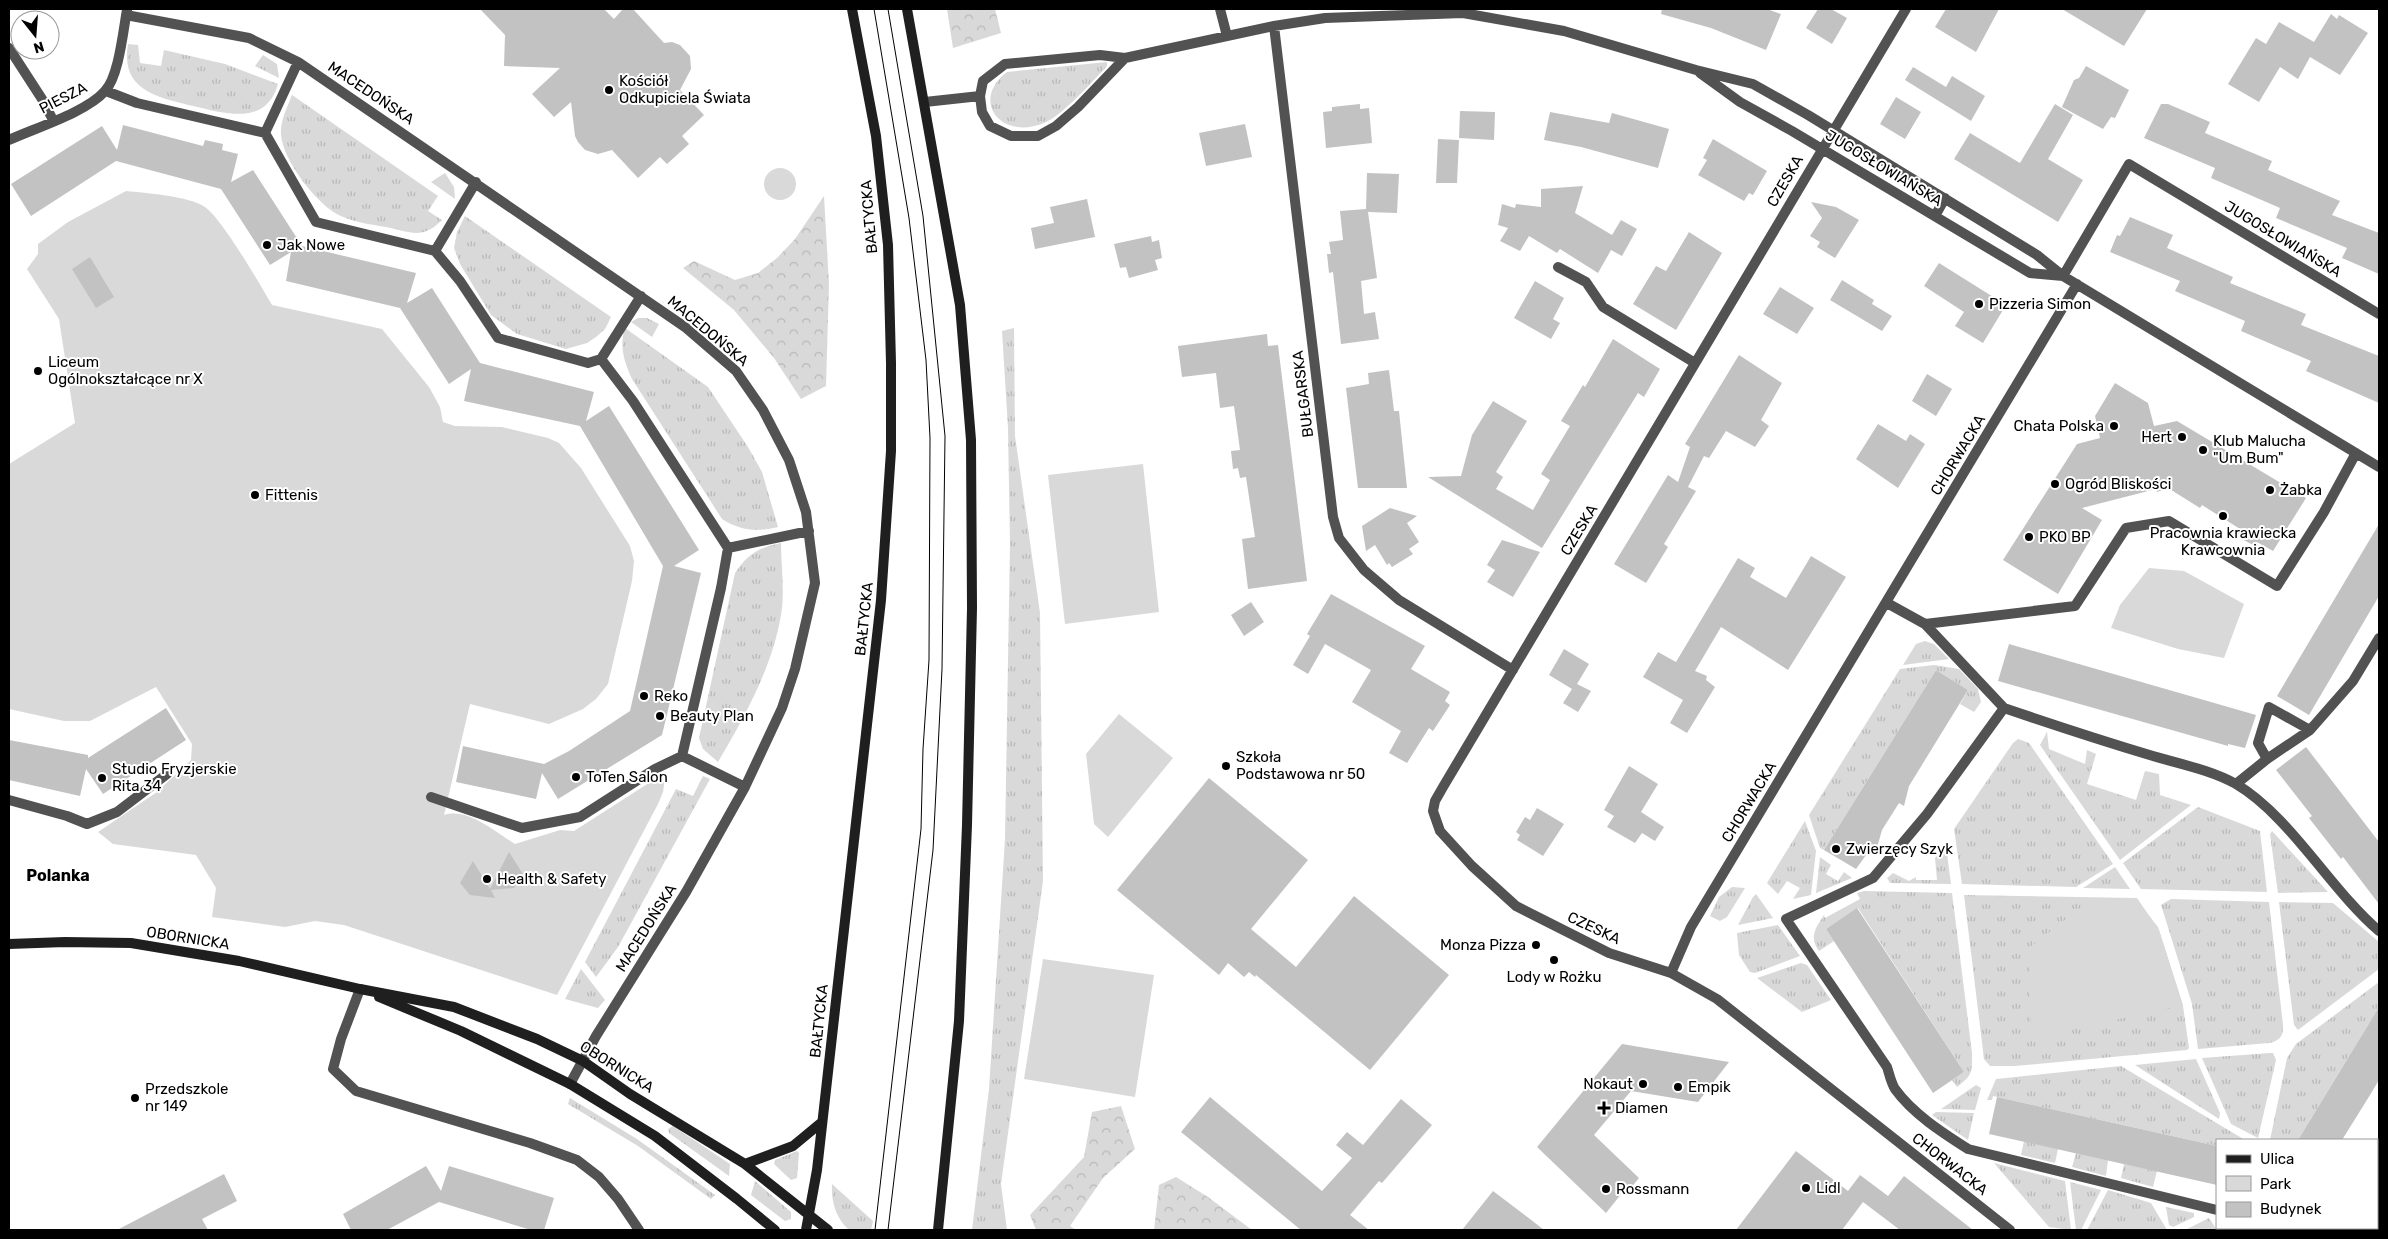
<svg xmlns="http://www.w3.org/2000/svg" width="2388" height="1239" font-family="Rubik,sans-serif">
  <defs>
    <pattern id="grass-tufts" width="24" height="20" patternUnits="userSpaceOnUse" patternTransform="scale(1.25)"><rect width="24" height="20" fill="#d9d9d9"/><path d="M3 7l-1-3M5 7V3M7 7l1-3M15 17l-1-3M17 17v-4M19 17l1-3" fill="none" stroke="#b8b8b8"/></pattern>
    <pattern id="forest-crowns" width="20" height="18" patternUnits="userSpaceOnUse" patternTransform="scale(1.25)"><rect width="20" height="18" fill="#d9d9d9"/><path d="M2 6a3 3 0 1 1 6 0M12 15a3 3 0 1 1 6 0" fill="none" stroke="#b8b8b8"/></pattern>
  </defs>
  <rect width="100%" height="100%" fill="#fff"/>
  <path fill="url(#grass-tufts)" d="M128,44L138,45L140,63L161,66L164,50L225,64L278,84C266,127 224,113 193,106C158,97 120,91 128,44Z
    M263,55L277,64L279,78L255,66Z
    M1107,62V66C1093,81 1062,116 1044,123C1000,141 970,100 1007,72Z
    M292,95L438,196L428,211L442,220C422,240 411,232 386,227C369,224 350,222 335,213C314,200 283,160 281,135C280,121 287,108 292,95Z
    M445,173L454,187L455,199L431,182Z
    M465,216L611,317L605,329L596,337L587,343L566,349L517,334L491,315L460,264L454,248L457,232Z
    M638,318H647L659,324L652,337L631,322Z
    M625,328L708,387L748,447L762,472L778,527C757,532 741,531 722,519L632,379C624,361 619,346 625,328Z
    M1014,328L1015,436L1040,613L1043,881L1001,1184L1007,1230H972L989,1089L1005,839L1010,544L1008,428L1002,331Z
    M781,543C781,566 785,592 781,615C772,668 745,716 718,762L703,749L699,738L735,573C748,554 758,548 781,543Z
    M1925,641L1934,644L1949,659L1903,665L1916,644Z
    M1934,665L1959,669L1978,689L1981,702L1974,712L1960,704L1968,690L1936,670L1824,850L1820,848L1809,815L1900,669Z
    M2047,732L2049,749L2085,764L2087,750L2096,754L2087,784L2136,800L2145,771L2159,774L2160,795L2191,805L2120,860L2040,745Z
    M2018,739L2029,743L2113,864L2076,887L1962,884L1954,829L2013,743Z
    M703,776L710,779L618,947L596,977L585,962L676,789L693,796Z
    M2198,807L2260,831L2267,892L2141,889L2123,863Z
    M1805,821L1816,851L1811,895L1793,899L1800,888L1787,881L1778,894L1767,883Z
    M2272,831L2328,892L2278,893L2270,834Z
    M1946,846L1951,884L1890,883L1887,878L1893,873L1909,881L1916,877V880H1937L1935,858Z
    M1820,857L1831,865L1826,874L1838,881L1844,872L1852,878L1816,893Z
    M2115,867L2130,889L2083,888Z
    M1732,887L1745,888L1727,917L1720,921L1710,916L1719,897Z
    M1864,891L1952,893L1972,1053C1972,1072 1973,1075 1957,1087L1952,1080L1964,1072L1858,908L1826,929L1834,941L1819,951C1809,937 1815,929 1824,915L1825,918L1860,899L1857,893Z
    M1756,894L1773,918L1738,925L1753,897Z
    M1964,895L2137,898L2159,930L2183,1006L2189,1048L2187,1050L2015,1066H1990L1984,1059Z
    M2171,899L2269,902L2283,1025C2284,1036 2279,1041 2269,1043L2198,1049L2192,1004L2161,905Z
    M2279,902L2333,903L2379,942V969L2298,1030L2294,1025Z
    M1778,925L1800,956L1755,973L1750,972L1739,955L1737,933Z
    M1801,963L1807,965L1831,1000L1802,1012L1757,978Z
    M581,969L605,1000L598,1008L565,999Z
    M2379,982V1007L2298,1140H2270L2287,1058L2296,1044Z
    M2270,1053H2273L2276,1060L2258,1138L2231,1124L2202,1058Z
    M2196,1059L2220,1113L2219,1119L2135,1065Z
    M2121,1066L2245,1140H2217V1146L1997,1097L1993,1096L1992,1100H1987L1996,1079Z
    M1976,1085L1981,1088L1975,1110L1941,1109Z
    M570,1098L637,1139L715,1195L711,1199L638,1146L568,1104Z
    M1936,1112L1974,1113L1968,1140L1932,1115Z
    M673,1126L730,1164L729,1176L669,1133L668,1129Z
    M2024,1141L2058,1149L2055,1163L2021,1155Z
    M797,1151L799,1153L797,1178L791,1180L774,1164L775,1160Z
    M2076,1153L2108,1160L2106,1176L2072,1167Z
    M1994,1163L2065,1181L2071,1230L2049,1227Z
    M2124,1164L2157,1171L2153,1187L2121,1178Z
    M755,1181L791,1212V1219L785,1221L751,1195Z
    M2070,1182L2101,1190L2081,1230H2076Z
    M832,1184L873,1221L871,1230H849C836,1218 831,1202 832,1184Z
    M2108,1190L2151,1203L2167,1230H2087Z
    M2166,1207L2194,1213V1217L2173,1227L2169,1225Z
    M2209,1218L2217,1230H2185Z"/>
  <path fill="url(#forest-crowns)" d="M947,9H995L1001,33L953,48Z
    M824,196L829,284L826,386L801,399L774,358L734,310L683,268L694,261L735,280L758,273L777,258L795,239Z
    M1121,1106L1135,1149L1103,1178L1070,1226L1076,1230H1036L1030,1215L1084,1157L1092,1112Z
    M1176,1177L1208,1197L1252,1230H1154L1159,1185Z"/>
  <path fill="#d9d9d9" d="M764 184a16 16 0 1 1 32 0a16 16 0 1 1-32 0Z
    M126,191C146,193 189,196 205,207C223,220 259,283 272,305L382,329L429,387L440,407L443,422L455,426L502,427L548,438L559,443L581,468L630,546L634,561L632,581L608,684L596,699L583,709L549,724L470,704L444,815C468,807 495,832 515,844L560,830L574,831L666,772L663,792L658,804L557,995L344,925L315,921L285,927L212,917L216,888L196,855L113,844L98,832L157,792L191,760L192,744L156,687L90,721H64L9,709V464L75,423L59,319L27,269L38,254V244L68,222Z
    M1143,464L1159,612L1065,624L1048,475Z
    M2149,568L2184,571L2244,604L2224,658L2178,649L2111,628L2120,605Z
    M1119,714L1173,758L1108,837L1094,824L1086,754Z
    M2137,901L2158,927L2183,1005L2031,1038L2029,948L2086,903Z
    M1043,959L1154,975L1135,1097L1024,1079Z"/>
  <path fill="#c2c2c2" d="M480,9H604L614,19L623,9H633L664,43L672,42L680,45L690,56L691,69L680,90L704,115L682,136L689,144L667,164L660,157L638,178L612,150L598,154L585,150L578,142L575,136L571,102L554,117L532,94L560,68L504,66L505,35Z
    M1662,9H1767L1781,14L1766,50L1711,28L1661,14Z
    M1818,9H1831L1847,18L1832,44L1806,28Z
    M1946,9H1999L1976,52L1935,27Z
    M2062,9H2147L2124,46Z
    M2331,14L2337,19L2339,15L2368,33L2340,75L2310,57L2298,79L2280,67L2259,102L2228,84L2256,38L2266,44L2279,22L2314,42Z
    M2086,66L2129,90L2115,118L2111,117L2103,129L2062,107L2074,80L2079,78Z
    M1913,67L1946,87L1952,76L1985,96L1971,121L1905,80Z
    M1896,97L1921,112L1905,139L1880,124Z
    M1360,104V109L1369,108L1372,143L1326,148L1323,112L1332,111V107Z
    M2055,104L2073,115L2048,159L2083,180L2058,222L1954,159L1970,133L2020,163Z
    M2161,104H2168L2210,122L2205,133L2272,161L2268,170L2340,201L2332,215L2379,233V274L2342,258L2347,248L2276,218L2280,208L2211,178L2215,168L2144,138Z
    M1460,111L1495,112L1494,140L1459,138Z
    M1550,112L1609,123L1612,113L1669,129L1658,168L1581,147L1544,140Z
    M1245,124L1252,157L1206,166L1199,133Z
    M123,125L203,146L205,140L223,144L222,150L238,154L231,182L253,170L302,246L416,273L407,303L432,288L480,363L594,392L586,421L609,406L699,550L674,566L701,573L662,735L558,799L542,773L536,799L456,782L463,746L544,764L569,751L630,711L663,566L580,426L464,401L471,369L449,384L400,308L286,281L291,252L270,265L221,189L116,161L31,216L11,184L102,126L117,150Z
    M1438,139L1459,140L1457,183H1436Z
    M1713,139L1767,171L1753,195L1749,193L1744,201L1698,175L1707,160L1703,158Z
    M1367,173L1399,174L1397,213L1368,212L1377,278L1361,281L1364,314L1375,312L1379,339L1341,344L1333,272L1329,273L1327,254H1331L1329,242L1343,240L1340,211L1366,209Z
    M1583,186L1575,213L1612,235L1621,220L1637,229L1622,256L1611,250L1598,273L1560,249L1557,253L1529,236L1520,251L1500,241L1508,228L1498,225L1502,204L1515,208L1516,204L1541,207V189Z
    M1087,199L1095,237L1035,249L1031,228L1054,223L1050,207Z
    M1811,202L1836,207L1859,220L1835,258L1817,247L1820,242L1810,236L1822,218Z
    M2130,217L2173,235L2167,248L2233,277L2230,283L2306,314L2301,325L2379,356V403L2306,371L2311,361L2241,331L2245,321L2175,291L2180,281L2110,252L2117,235L2120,236Z
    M1689,232L1722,253L1676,330L1633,304L1656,266L1666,271Z
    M1151,236L1152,242L1159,240L1162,258L1155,260L1158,270L1129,278L1126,267L1120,268L1114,244Z
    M90,257L114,297L96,308L72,269Z
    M1939,263L2006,305L1983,343L1955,326L1964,312L1924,286Z
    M1842,280L1874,300L1872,304L1892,316L1882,331L1830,300Z
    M1535,281L1564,298L1553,319L1560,323L1551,339L1514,318Z
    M1780,287L1814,308L1797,334L1763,314Z
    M1267,334L1268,346L1278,345L1307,581L1248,589L1242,539L1255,537L1246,477L1240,478L1238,468L1233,469L1231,451L1240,450L1234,406L1220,408L1216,373L1182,377L1178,346Z
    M1613,339L1660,369L1644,397L1638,393L1542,548L1428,477L1461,476L1472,435L1493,401L1527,421L1496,472L1503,477L1496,489L1533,510L1550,480L1541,474L1570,426L1561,421L1583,385L1585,387Z
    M1739,355L1782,383L1761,420L1769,426L1755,447L1726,431L1709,458L1704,456L1688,487L1696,491L1664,544L1668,547L1646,583L1614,564L1668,475L1678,482L1690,447L1685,444Z
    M1389,370L1394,411H1399L1407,488H1358L1346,388L1369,384L1368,373Z
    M1927,374L1952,389L1936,416L1912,401Z
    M2115,383L2148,403L2154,426L2177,421L2306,498L2273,551L2257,542L2255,546L2236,536L2240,529L2202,505L2200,508L2168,488L2157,492L2156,489L2082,508L2102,520L2058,594L2003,560L2077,444L2100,438L2095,416Z
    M1878,424L1906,441L1910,434L1925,444L1898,488L1856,459Z
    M1390,508L1417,516L1407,523L1419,542L1409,549L1413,554L1392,567L1389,563L1387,565L1375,545L1366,551L1362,526Z
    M2379,524V596L2309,715L2277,696Z
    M1502,540L1540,552L1513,597L1487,582L1495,570L1487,565Z
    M1811,556L1846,577L1788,670L1721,627L1695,671L1707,676L1706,680L1715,687L1687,733L1670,723L1683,700L1643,677L1658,652L1676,662L1738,558L1755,568L1750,577L1786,598Z
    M1331,594L1425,646L1411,669L1450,692L1445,701L1450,705L1433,731L1429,728L1407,763L1389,753L1401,731L1352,702L1371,670L1325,644L1308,674L1293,665L1310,636L1307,634Z
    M1251,602L1264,622L1244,636L1231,615Z
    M2009,644L2256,715L2245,748L2228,744V746L1998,681Z
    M1564,649L1589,664L1577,684L1591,691L1578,712L1563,703L1572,689L1549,675Z
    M1936,670L1968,690L1909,786L1904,806L1899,803L1882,830L1876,851L1871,848L1856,869L1824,850Z
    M166,708L186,740L103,794L86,769L80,796L9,780V740L88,755V758Z
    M2306,747L2379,842V904L2343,857L2341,859L2309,818L2312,816L2276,770Z
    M1629,766L1658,784L1641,812L1664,827L1655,841L1642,833L1635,843L1607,827L1614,816L1604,810Z
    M1209,778L1308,860L1251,929L1296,967L1354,896L1449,975L1370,1070L1256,975L1255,977L1249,972L1244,977L1228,963L1219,975L1117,890Z
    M1537,808L1564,824L1543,856L1517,840L1520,835L1516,832L1525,817L1530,820Z
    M509,852L523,874L514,888L491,890L495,898L470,895L460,883L473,861L490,889Z
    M1857,908L1964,1072L1933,1093L1826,929Z
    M2379,1007V1080L2370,1095L2342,1140H2298Z
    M1622,1044L1729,1062L1698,1102L1631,1091L1594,1135L1639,1178L1625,1195L1622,1193L1606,1213L1537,1147Z
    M1210,1097L1322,1191L1352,1158L1336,1145L1347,1132L1363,1145L1401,1099L1432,1125L1382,1183L1379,1181L1350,1215L1369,1230H1301L1181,1132Z
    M1997,1097L2217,1146V1185L1989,1134Z
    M1796,1151L1848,1191L1860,1175L1888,1196L1904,1176L1973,1230H1900L1863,1202L1842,1230H1736Z
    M426,1166L441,1191L449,1166L554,1198L544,1230H531L439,1202L387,1230H351L343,1214Z
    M224,1174L237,1201L202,1219L208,1230H117Z
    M1493,1191L1530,1219L1544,1230H1462Z"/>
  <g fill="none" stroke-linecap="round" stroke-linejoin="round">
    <path stroke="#525252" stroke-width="10" d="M1220,9L1227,36
      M1906,9L1443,787L1435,801L1433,811L1440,831L1472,866L1516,906L1609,953L1671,973L1717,999L2010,1230
      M126,15L249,38L298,62L685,327L736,371L763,410L789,460L806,512L815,583L795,669L782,708L745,787L686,892L596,1036L570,1084
      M1274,26L1333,517L1339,538L1364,570L1399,600L1513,670
      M9,48L42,99L53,120
      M1125,58L1078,107L1056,126L1038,136H1011L990,126L982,112L980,96L983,81L1005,64L1100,55L1125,58L1274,26L1325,18L1463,13L1564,31L1696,70L1753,84L1808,115L2037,255L2063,276L2379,467
      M1700,73L1740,102L1792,131L2030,273L2063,276
      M106,91L137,103L265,133L298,62
      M925,102L980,96
      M265,133L316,222L435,251L476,182
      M9,140C35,128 87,112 105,91C119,76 123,31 127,10
      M1935,216L1945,198
      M435,251L460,281L498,338L588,363L601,359L641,296
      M1558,267L1586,282L1603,307L1695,363
      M2063,276L2129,164L2379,314
      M601,359L633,401L728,548L809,531
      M728,548L721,588L682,756L745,787
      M1887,603L1925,624L2004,708
      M1925,624L2075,606L2126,528L2169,521L2277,586L2324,512L2356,453
      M2267,759L2258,743L2269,707L2310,730
      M2236,784L2267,759L2310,730L2353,681L2379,638
      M431,797L522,828L580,817L655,769L682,756
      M9,800L67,816L87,824L117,812L167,774
      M1671,973L1691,927L2077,284
      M360,989L341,1039L333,1069L356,1091L530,1143L577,1160L599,1177L618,1199L639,1230
      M2377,1155L2379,1151
      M2217,1210L1968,1149C1943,1133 1913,1114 1895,1089C1891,1083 1889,1073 1887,1067L1786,919L1873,878L1927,814L2004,708C2054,725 2103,741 2153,756C2180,764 2211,770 2236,784C2290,816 2330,889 2379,931
      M2245,1228L2246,1230"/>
    <path stroke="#1f1f1f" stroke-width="10" d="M907,9L960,305L971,440L972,608L967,825L959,1021L938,1230
      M9,944L65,942L131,943L239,961L360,989L454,1007L537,1039L583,1061L630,1094L745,1164L828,1230
      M379,997L461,1031L570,1084L655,1136L737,1199L775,1230
      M745,1164L793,1146L822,1122
      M806,1230L817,1170L881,600L891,451V363L888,245L876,136L852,9"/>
    <path stroke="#000" stroke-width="1" d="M874,9L909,218L926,360L930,438L929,660L923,749L921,829L875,1230
      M888,9L923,216L945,436L942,669L933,850L888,1230"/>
  </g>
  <g fill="#000" stroke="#fff" stroke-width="2">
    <circle cx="609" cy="90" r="5"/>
    <circle cx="267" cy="245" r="5"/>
    <circle cx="1979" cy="304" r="5"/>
    <circle cx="38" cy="371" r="5"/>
    <circle cx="2114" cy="426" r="5"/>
    <circle cx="2182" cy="437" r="5"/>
    <circle cx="2203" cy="450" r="5"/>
    <circle cx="2055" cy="484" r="5"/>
    <circle cx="2270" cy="490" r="5"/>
    <circle cx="255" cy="495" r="5"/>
    <circle cx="2223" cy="516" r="5"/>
    <circle cx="2029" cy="537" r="5"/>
    <circle cx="644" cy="696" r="5"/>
    <circle cx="660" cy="716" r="5"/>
    <circle cx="1226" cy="766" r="5"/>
    <circle cx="576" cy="777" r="5"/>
    <circle cx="102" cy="778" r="5"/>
    <circle cx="1836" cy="849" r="5"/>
    <circle cx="487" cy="879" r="5"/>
    <circle cx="1536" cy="945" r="5"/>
    <circle cx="1554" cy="960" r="5"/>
    <circle cx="1643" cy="1084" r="5"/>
    <circle cx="1678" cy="1087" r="5"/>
    <circle cx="135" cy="1098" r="5"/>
    <path d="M1601.5 1100.5h5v5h5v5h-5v5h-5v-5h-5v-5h5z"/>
    <circle cx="1806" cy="1188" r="5"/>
    <circle cx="1606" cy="1189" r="5"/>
  </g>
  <g text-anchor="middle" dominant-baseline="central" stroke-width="4" stroke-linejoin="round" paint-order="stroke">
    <g font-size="15" fill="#000" stroke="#fff" text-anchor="start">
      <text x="619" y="81">Kościół<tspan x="619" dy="17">Odkupiciela Świata</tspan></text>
      <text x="277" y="245">Jak Nowe</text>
      <text x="1989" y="304">Pizzeria Simon</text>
      <text x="48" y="362">Liceum<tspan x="48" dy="17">Ogólnokształcące nr X</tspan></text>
      <text x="2104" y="426" text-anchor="end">Chata Polska</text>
      <text x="2172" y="437" text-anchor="end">Hert</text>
      <text x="2213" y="441">Klub Malucha<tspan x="2213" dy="17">"Um Bum"</tspan></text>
      <text x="2065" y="484">Ogród Bliskości</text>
      <text x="2280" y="490">Żabka</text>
      <text x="265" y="495">Fittenis</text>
      <text x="2223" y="533" text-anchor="middle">Pracownia krawiecka<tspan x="2223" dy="17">Krawcownia</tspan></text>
      <text x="2039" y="537">PKO BP</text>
      <text x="654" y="696">Reko</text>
      <text x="670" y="716">Beauty Plan</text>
      <text x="1236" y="757">Szkoła<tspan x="1236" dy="17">Podstawowa nr 50</tspan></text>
      <text x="112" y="769">Studio Fryzjerskie<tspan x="112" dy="17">Rita 34</tspan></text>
      <text x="586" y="777">ToTen Salon</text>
      <text x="1846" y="849">Zwierzęcy Szyk</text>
      <text x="497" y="879">Health &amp; Safety</text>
      <text x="1526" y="945" text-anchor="end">Monza Pizza</text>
      <text x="1554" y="977" text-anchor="middle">Lody w Rożku</text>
      <text x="1633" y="1084" text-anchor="end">Nokaut</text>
      <text x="1688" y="1087">Empik</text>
      <text x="145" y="1089">Przedszkole<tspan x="145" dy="17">nr 149</tspan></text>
      <text x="1615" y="1108">Diamen</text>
      <text x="1816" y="1188">Lidl</text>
      <text x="1616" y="1189">Rossmann</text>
    </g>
    <g font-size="15" fill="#000" stroke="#fff">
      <text transform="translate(371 93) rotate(34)">MACEDOŃSKA</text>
      <text transform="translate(63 98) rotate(-27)">PIESZA</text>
      <text transform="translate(1884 168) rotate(31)">JUGOSŁOWIAŃSKA</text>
      <text transform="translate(1785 181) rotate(-60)">CZESKA</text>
      <text transform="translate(869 217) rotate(-95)">BAŁTYCKA</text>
      <text transform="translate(2283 239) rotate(31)">JUGOSŁOWIAŃSKA</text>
      <text transform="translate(708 331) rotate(40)">MACEDOŃSKA</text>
      <text transform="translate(1303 394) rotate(-97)">BUŁGARSKA</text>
      <text transform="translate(1958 455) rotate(-59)">CHORWACKA</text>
      <text transform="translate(1579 530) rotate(-59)">CZESKA</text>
      <text transform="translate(864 619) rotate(-84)">BAŁTYCKA</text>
      <text transform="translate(1749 802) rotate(-59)">CHORWACKA</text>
      <text transform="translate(646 928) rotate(-58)">MACEDOŃSKA</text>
      <text transform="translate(1594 928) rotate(25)">CZESKA</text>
      <text transform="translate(188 938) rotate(9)">OBORNICKA</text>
      <text transform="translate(819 1021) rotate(-84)">BAŁTYCKA</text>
      <text transform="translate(617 1067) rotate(32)">OBORNICKA</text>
      <text transform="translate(1950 1164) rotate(38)">CHORWACKA</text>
    </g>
    <g font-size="16" font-weight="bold" fill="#000" stroke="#fff">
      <text x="58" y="875">Polanka</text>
    </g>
  </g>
  <rect width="2388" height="1239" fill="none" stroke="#000000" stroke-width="20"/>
  <rect x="2216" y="1139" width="162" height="90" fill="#ffffff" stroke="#999999"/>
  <rect x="2226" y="1155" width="25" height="8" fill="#1f1f1f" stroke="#999999"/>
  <text x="2260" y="1164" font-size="15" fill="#000000">Ulica</text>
  <rect x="2226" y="1176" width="25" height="15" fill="#d9d9d9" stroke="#999999"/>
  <text x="2260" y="1189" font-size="15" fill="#000000">Park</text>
  <rect x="2226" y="1202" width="25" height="15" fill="#c2c2c2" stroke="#999999"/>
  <text x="2260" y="1214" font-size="15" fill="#000000">Budynek</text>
  <g transform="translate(35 35) rotate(163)"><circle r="24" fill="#ffffff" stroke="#999999"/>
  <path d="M0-4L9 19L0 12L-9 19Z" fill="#000000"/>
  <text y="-8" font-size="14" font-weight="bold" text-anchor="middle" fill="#000000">N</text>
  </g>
</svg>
